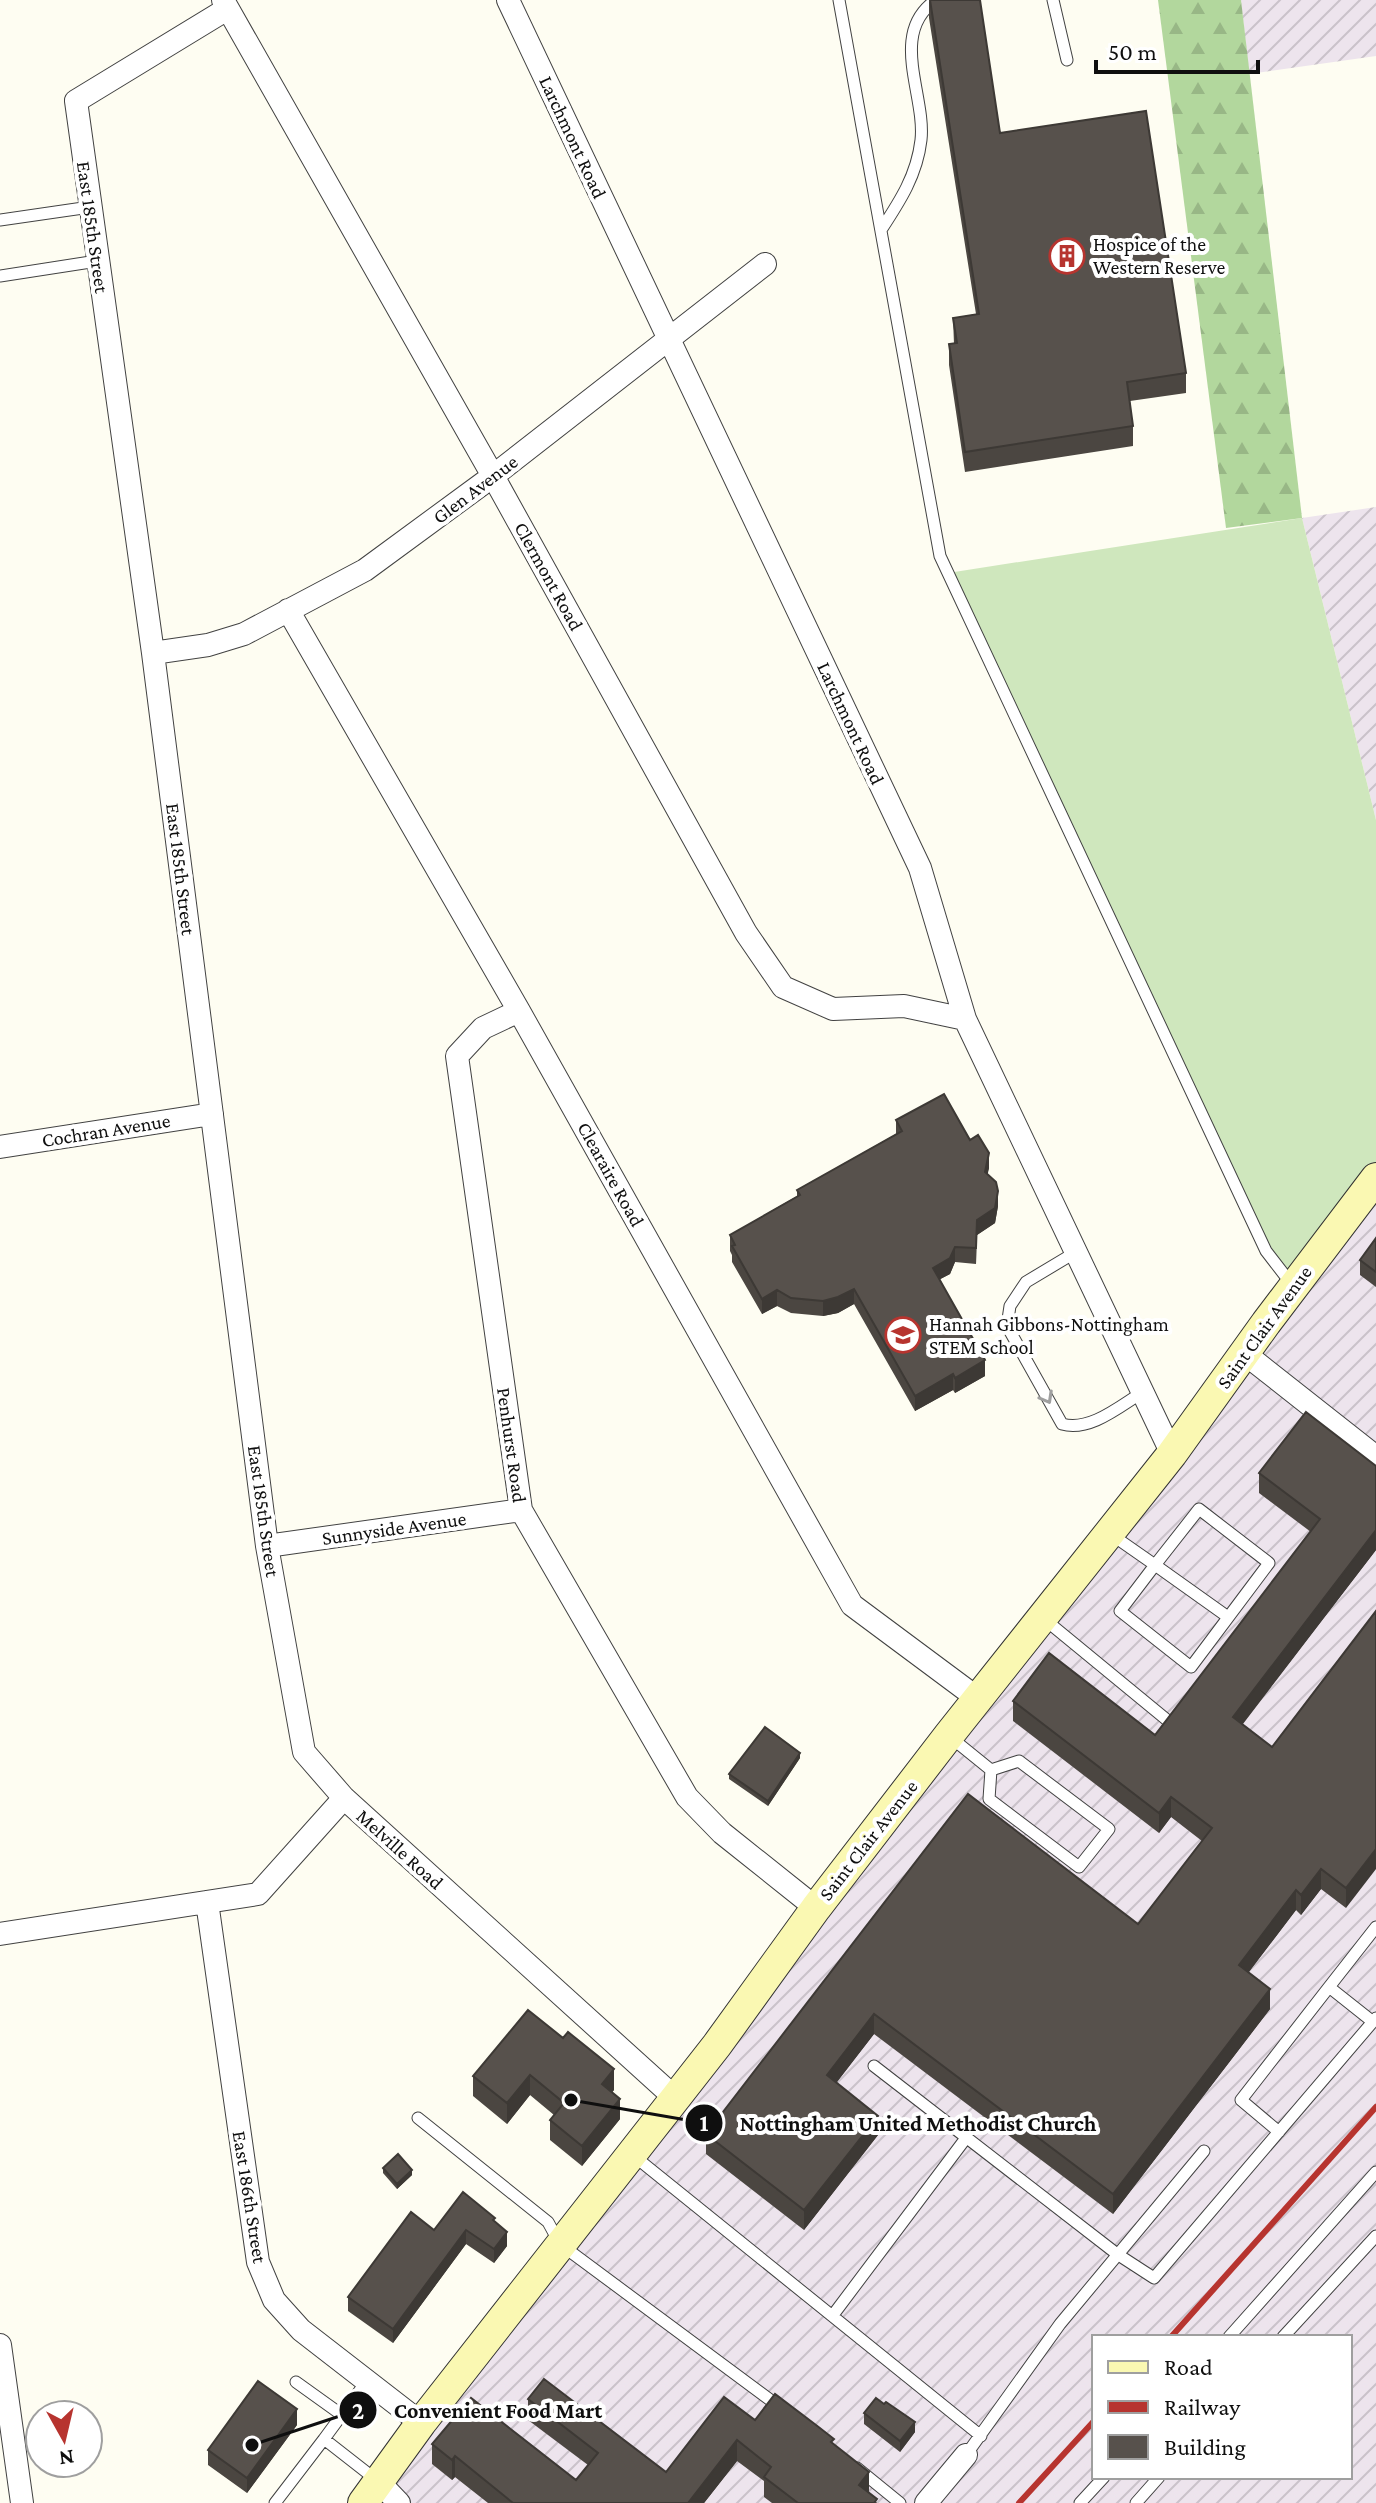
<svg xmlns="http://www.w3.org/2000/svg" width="1376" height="2503" font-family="'Crimson Pro',serif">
  <defs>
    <pattern id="industrial-furrows" width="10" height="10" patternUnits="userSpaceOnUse" patternTransform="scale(2)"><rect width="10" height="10" fill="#ede4ed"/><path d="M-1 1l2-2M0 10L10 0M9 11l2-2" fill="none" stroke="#cac2ca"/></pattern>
    <pattern id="forest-firs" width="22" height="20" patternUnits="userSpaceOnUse" patternTransform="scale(2)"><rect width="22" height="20" fill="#b2d79d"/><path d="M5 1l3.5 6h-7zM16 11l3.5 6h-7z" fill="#98b786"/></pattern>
  </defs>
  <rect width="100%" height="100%" fill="#fefdf2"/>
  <path fill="url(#industrial-furrows)" fill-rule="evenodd" d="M1241,0H1376V56L1249,74Z
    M1376,507V820L1302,518Z
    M1376,1178V2503H399L379,2482ZM1094,2337H1350V2477H1094Z"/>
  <path fill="#cfe7bd" d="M1302,518L1376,820V1178L1293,1287L1266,1251L948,573Z"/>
  <path fill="url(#forest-firs)" d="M1158,0H1241L1302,518L1226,528Z"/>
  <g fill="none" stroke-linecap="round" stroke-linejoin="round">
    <defs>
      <path id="lane" d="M839,0L940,556L1266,1251L1293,1286
        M1053,0L1067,60
        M0,220L90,207
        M881,230C900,201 917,175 921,140C926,95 888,33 936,0
        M0,276L97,261
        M1076,1252L1026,1282L1010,1306L1007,1326L1062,1424C1090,1432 1120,1406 1143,1392
        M1112,1535L1155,1565L1120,1611L1191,1667L1269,1563L1199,1509L1155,1565L1228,1617
        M1043,1618L1167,1720
        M949,1736L991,1770L989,1799L1079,1867L1109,1829L1019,1761L991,1770
        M1373,2022L1329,1987L1376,1927
        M874,2066L1117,2254L1154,2278L1376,2018
        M418,2118L548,2222L560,2244L781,2408
        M1279,2132L1241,2100L1329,1987
        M634,2156L981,2436
        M833,2315L966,2138
        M1229,2337L1376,2172
        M1283,2337L1376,2236
        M296,2382L342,2415
        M324,2439L366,2382
        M966,2455L1060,2324L1204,2151
        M857,2468L900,2503
        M275,2503L324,2439L379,2482
        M1080,2503L1104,2477
        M1136,2503L1159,2477"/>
      <path id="street" d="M223,0L493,476L746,933L783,987L833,1009L904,1006L965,1019
        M508,0L920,868L965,1019L1172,1454
        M227,9L76,101L153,653L267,1546L304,1752L344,1798L674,2097
        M288,610L519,1011L852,1605L977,1698
        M153,653L208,645L244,634L365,570L493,476L765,264
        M519,1011L483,1028L457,1056L521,1510L687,1797L722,1833L816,1908
        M0,1147L212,1114
        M1244,1353L1376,1457
        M267,1546L521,1510
        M207,1902L258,2262L274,2300L301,2330L421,2423
        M0,1934L258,1894L344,1798
        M0,2345L22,2503
        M379,2482L399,2503
        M926,2503L966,2455"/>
      <path id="secondary" d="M363,2503L421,2423L717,2045L816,1908L949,1735L1172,1454L1266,1323L1376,1178"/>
    </defs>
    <use href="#lane" stroke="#424242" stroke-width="13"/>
    <use href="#street" stroke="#424242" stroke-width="24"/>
    <use href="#secondary" stroke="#313131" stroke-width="32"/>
    <use href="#lane" stroke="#fff" stroke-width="11"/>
    <use href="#street" stroke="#fff" stroke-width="22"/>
    <use href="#secondary" stroke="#faf8b2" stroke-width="30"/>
    <path stroke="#b7342f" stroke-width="6" d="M1171,2337L1376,2107
      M1019,2503L1094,2421"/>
  </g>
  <path fill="#4b4641" d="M929,0L1000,133L1186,373V393L1130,401L1133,426V446L965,472L949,365V344H954L953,318L976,314L929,18Z
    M896,1120L970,1140L989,1168L987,1174L998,1206L995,1223L977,1235L976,1264L955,1262L950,1274L940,1279L985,1376L955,1393L953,1390L915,1411L854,1304L838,1313L823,1316L791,1313L777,1306L762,1314L732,1262V1255L730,1251V1235L797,1196V1190L896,1134Z
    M1376,1238V1287L1360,1275V1260Z
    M1376,1466V1550L1242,1724L1272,1747L1376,1611L1346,1908L1321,1889L1301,1915L1296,1910L1248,1973L1270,2009L1113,2214L874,2034L836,2083L878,2135L804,2230L706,2154V2134L968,1794L1138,1924L1202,1841L1171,1817L1159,1833L1013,1721V1701L1155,1735L1311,1532L1259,1493V1473Z
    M800,1758L768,1806L729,1779V1774Z
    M528,2010L614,2090L612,2092L620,2119L582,2166L550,2140V2120L554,2115L530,2095L507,2124L473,2096V2076Z
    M383,2168L412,2175L397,2189L383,2173Z
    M495,2221L507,2246L494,2263L466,2244L393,2343L348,2311V2297L434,2230Z
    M528,2399L666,2472L755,2420L834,2444L877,2503H772L764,2497V2481L737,2461L704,2503H488L455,2477L452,2480L432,2464V2444L576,2480L588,2465L528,2420Z
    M884,2404L915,2432L900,2452L864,2424V2413Z
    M297,2425L247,2493L208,2465V2450Z"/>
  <path fill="#3d3935" d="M989,1153V1168L985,1187V1172Z
    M998,1191V1206L995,1223L977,1235L976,1264L977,1220Z
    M955,1247V1262L950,1274L933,1283V1268Z
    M854,1289V1304L838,1313L823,1316V1301Z
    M777,1290V1306L762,1314V1299Z
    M985,1360V1376L955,1393V1378Z
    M953,1374V1390L915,1411V1396Z
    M1376,1530V1550L1233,1737V1717Z
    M800,1753V1758L768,1806V1801Z
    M1171,1797V1817L1159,1833V1813Z
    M1376,1849V1869L1346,1908V1888Z
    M1321,1869V1889L1301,1915V1895Z
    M1296,1890V1910L1239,1985V1965Z
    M1270,1989V2009L1113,2214V2194Z
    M874,2014V2034L827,2095V2075Z
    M614,2069V2090L602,2104V2084Z
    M530,2075V2095L507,2124V2103Z
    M620,2099V2119L582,2166V2146Z
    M878,2116V2135L804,2230V2210Z
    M412,2170V2175L397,2189V2184Z
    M466,2230V2244L393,2343V2329Z
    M507,2232V2246L494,2263V2249Z
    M297,2409V2425L247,2493V2478Z
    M915,2422V2432L900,2452V2441Z
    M737,2440V2461L704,2503H688Z
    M455,2456V2477L452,2480V2460Z
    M869,2472V2492L860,2503L859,2485Z"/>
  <path fill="#57514c" stroke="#3d3935" stroke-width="2" d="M930,0H980L1000,133L1146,111L1186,373L1127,382L1133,426L965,452L949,344L957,343L953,318L979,314Z
    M944,1094L970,1140L978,1135L989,1153L985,1172L996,1182L998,1191L995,1208L977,1220L976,1248L955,1247L950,1258L933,1268L985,1360L955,1378L953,1374L915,1396L854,1289L838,1297L823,1301L791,1298L777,1290L762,1299L732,1246L735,1245L730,1235L800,1195L797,1190L902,1131L896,1120Z
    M1376,1238V1272L1360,1260Z
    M1306,1412L1376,1466V1530L1233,1717L1272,1747L1376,1611V1849L1346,1888L1321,1869L1301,1895L1296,1890L1239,1965L1270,1989L1113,2194L874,2014L827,2075L878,2116L804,2210L706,2134L968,1794L1138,1924L1212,1828L1171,1797L1159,1813L1013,1701L1049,1653L1155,1735L1320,1519L1259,1473Z
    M765,1727L800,1753L768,1801L729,1774Z
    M528,2010L563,2038L568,2032L614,2069L602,2084L620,2099L582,2146L550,2120L564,2103L530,2075L507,2103L473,2076Z
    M398,2154L412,2170L397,2184L383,2168Z
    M463,2192L495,2218L493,2220L507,2232L494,2249L466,2230L393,2329L348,2297L411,2212L434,2230Z
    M544,2379L666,2472L724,2397L755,2420L775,2394L816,2425L834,2439L831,2442L869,2472L859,2485L877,2499L874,2503H798L764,2477L771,2467L737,2440L688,2503H513L455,2456L452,2460L432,2444L471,2398L576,2480L598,2453L528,2399Z
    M258,2381L297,2409L247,2478L208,2450Z
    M876,2398L884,2404L886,2402L915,2422L900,2441L864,2413Z"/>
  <defs><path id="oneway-chevron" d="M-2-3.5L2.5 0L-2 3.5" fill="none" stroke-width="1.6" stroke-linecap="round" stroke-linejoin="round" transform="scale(2)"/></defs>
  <use stroke="#9f9f9f" href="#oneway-chevron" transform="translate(1047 1398) rotate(61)"/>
  <defs>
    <symbol id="building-ring" viewBox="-11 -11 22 22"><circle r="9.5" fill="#fff" stroke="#b7342f" stroke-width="1.5"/><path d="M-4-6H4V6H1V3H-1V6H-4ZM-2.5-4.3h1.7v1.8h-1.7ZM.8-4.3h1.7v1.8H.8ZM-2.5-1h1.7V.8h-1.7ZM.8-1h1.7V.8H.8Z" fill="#b7342f"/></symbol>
    <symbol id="school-ring" viewBox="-11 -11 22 22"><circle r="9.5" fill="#fff" stroke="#b7342f" stroke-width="1.5"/><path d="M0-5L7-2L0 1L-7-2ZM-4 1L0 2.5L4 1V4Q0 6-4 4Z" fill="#b7342f"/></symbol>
  </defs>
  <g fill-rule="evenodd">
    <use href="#building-ring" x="1047" y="236" width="40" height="40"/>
    <use href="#school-ring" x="883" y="1315" width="40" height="40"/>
  </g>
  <g text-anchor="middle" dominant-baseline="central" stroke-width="8" stroke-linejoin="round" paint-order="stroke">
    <g font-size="20" fill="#0f0f0f" stroke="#fff">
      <text transform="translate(573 137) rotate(65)">Larchmont Road</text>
      <text transform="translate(93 227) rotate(82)">East 185th Street</text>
      <text transform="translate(475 489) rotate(-37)">Glen Avenue</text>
      <text transform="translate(549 576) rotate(61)">Clermont Road</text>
      <text transform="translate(851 723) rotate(65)">Larchmont Road</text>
      <text transform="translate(181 869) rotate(83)">East 185th Street</text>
      <text transform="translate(106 1130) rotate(-9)">Cochran Avenue</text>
      <text transform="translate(611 1174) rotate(61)">Clearaire Road</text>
      <text transform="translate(1264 1327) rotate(-54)">Saint Clair Avenue</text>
      <text transform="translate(512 1445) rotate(82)">Penhurst Road</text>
      <text transform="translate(264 1511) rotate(82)">East 185th Street</text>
      <text transform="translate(394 1528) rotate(-8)">Sunnyside Avenue</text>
      <text transform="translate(868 1840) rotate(-52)">Saint Clair Avenue</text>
      <text transform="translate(400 1849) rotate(42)">Melville Road</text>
      <text transform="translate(250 2197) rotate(81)">East 186th Street</text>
    </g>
    <g font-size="20" fill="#0f0f0f" stroke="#fff" text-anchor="start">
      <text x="1093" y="244">Hospice of the<tspan x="1093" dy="23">Western Reserve</tspan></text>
      <text x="929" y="1324">Hannah Gibbons-Nottingham<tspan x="929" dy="23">STEM School</tspan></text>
    </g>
  </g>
  <path fill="none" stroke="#0f0f0f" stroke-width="3" d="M571 2100L704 2123M252 2445L358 2410"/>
  <g fill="#0f0f0f" stroke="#fff" stroke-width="3">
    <circle cx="571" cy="2100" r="8"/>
    <circle cx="252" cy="2445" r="8"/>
    <circle cx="704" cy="2123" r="20"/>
    <circle cx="358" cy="2410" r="20"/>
  </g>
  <g font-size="24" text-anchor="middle" font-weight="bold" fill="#fff">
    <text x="704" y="2131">1</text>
    <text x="358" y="2419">2</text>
  </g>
  <g font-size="22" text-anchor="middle" font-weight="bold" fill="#0f0f0f" stroke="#fff" stroke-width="8" stroke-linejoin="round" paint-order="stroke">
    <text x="918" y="2131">Nottingham United Methodist Church</text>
    <text x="498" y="2418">Convenient Food Mart</text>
  </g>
  <rect x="1092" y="2335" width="260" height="144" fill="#ffffff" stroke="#9f9f9f" stroke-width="2"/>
  <rect x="1108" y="2361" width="40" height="12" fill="#faf8b2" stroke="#9f9f9f" stroke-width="2"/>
  <text x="1164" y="2375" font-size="24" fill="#0f0f0f">Road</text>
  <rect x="1108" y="2401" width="40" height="12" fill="#b7342f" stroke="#9f9f9f" stroke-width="2"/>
  <text x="1164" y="2415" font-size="24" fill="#0f0f0f">Railway</text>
  <rect x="1108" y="2435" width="40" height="24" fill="#57514c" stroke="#9f9f9f" stroke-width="2"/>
  <text x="1164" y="2455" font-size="24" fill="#0f0f0f">Building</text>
  <g transform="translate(64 2439) rotate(172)"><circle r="38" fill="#ffffff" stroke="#9f9f9f" stroke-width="2"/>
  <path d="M0-6L14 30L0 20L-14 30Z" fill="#b7342f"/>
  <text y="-12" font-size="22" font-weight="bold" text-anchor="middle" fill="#0f0f0f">N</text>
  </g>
  <path d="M1096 60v12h162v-12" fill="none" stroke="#0f0f0f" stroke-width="4"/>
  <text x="1108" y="60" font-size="24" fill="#0f0f0f" stroke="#ffffff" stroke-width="6" paint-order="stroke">50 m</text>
</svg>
